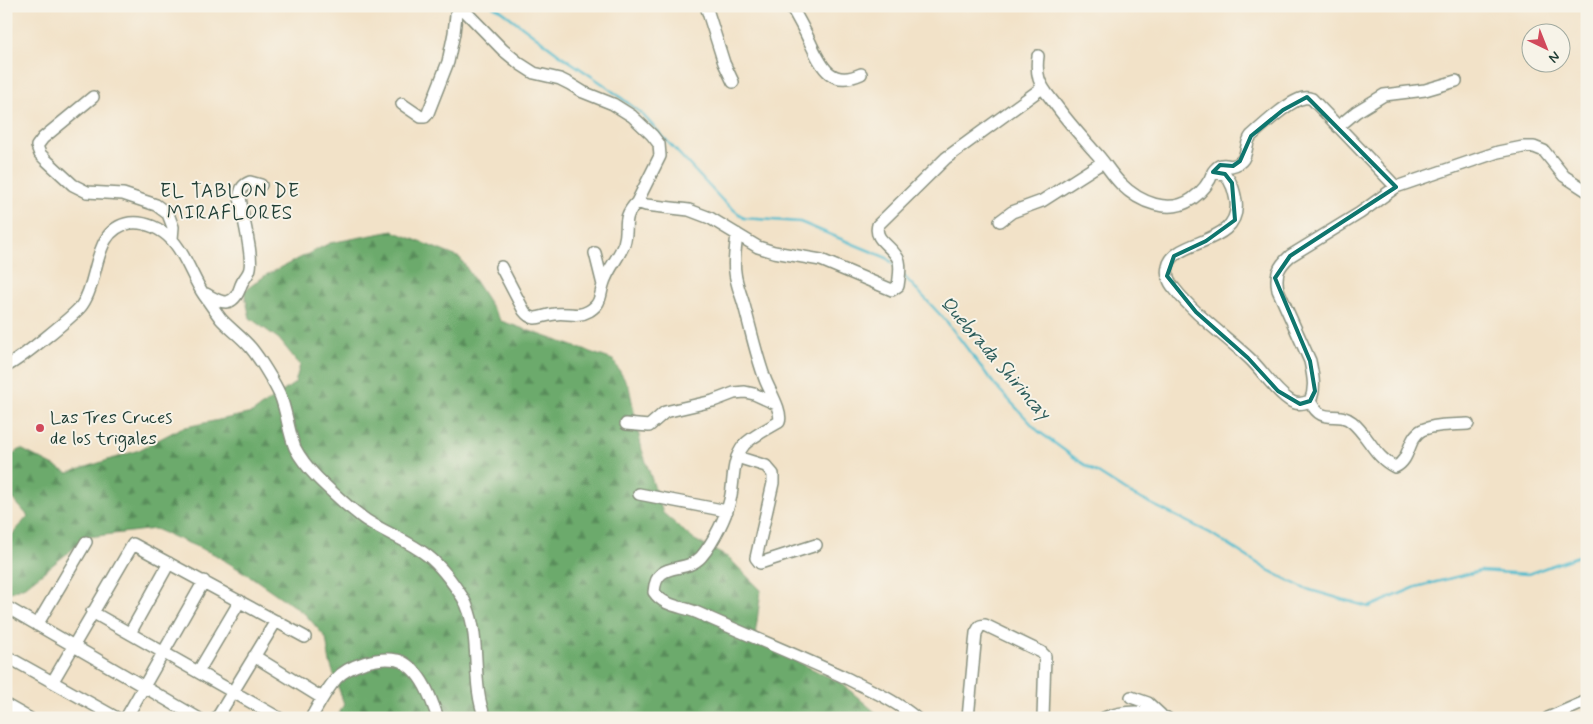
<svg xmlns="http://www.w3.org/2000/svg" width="1593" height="724" font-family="Mynerve,sans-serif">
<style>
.forest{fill:url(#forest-firs);stroke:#467450}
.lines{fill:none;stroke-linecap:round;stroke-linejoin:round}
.stream{stroke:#51bbcd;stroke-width:2.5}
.minor-casing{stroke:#88907e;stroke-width:14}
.minor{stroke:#fff;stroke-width:11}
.marked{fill:none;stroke:#0f766e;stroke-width:4;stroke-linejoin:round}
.poi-dot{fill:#d1495b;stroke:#f7f3e8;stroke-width:2}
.labels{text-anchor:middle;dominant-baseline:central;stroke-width:4;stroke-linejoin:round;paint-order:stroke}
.poi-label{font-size:18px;fill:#1f3d34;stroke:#f7f3e8;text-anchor:start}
.neighbourhood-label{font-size:19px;letter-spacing:1px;fill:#1f3d34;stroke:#f7f3e8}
.water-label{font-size:19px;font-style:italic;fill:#2c5c5a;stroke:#f7f3e8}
</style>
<defs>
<pattern id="forest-firs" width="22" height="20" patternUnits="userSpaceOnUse" patternTransform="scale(1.25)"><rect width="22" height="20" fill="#6caa6c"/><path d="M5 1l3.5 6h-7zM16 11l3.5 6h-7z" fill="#588c5a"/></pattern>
</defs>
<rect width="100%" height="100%" fill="#f7f3e8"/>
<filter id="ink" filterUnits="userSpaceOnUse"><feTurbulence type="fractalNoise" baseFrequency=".02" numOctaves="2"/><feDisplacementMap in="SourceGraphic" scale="10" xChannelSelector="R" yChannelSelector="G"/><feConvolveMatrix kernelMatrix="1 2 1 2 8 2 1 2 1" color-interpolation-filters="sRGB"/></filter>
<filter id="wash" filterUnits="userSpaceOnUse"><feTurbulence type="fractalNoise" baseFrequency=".0096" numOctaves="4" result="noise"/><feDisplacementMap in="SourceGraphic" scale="20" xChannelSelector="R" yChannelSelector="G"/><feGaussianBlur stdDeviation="1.12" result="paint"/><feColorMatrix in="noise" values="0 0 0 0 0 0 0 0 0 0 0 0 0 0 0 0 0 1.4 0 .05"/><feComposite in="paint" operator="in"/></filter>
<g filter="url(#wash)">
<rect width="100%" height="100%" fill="#f2e2c8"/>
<path class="forest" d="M393,231L460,258L501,321L613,360L629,387L642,450L663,513L693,539L729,558L761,590L755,637L798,662L841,683L882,718H337L344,704L330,663L326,638L305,614L253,578L214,554L155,529L88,537L27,585L6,594V542L28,516L6,491V459L21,449L68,473L139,450L181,428L252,413L295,383L300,365L279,339L250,318L244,291L266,275L330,243Z"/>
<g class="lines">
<path class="stream" d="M492,6L499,9L563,57L603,84L641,113L723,201L744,218L800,222L887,258L896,267
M903,275L947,322L994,384L1038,431L1079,461L1131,494L1210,533L1268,570L1303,588L1369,607L1416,587L1480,571L1528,574L1587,553"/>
</g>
</g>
<g filter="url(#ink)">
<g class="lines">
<g class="minor-casing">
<path id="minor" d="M460,6L503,50L520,64L534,73L560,79L570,84L583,92L613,104L632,116L652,135L659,144L660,156L637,202L646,205L689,210L710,218L758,247L774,252L821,260L892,290L898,286C899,277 901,270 899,261C894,246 873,241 878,225L946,158L1042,88
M706,6L724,63L733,82
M791,6C797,17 803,27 808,38C820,62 828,89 861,74
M1038,56C1037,63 1037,72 1039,79C1042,89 1049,96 1055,104C1068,122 1080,135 1094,151C1104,161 1111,174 1121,184C1139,202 1169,215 1192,199C1202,192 1209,184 1213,172L1225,174C1232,183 1234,190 1236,201C1242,246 1173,238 1168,267C1166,274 1169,283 1174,288C1195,315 1224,335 1249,358C1263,371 1273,389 1289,400C1296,405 1302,404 1310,401C1316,388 1313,376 1310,361L1278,290C1275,274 1278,267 1290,256L1360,213L1396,187L1498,152L1523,147H1534L1544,151L1564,176L1587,191
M93,97L43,138L37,146L40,154L46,160L73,185L87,192L123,194L156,205L168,214L173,227L172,239
M402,104L421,117H425L428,113L448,62L454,33L457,6
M1338,127L1356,112L1384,95L1425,90L1456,81
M1213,172C1218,165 1222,163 1231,166C1251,162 1243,146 1251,136C1262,126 1290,100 1304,98C1308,97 1309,98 1312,99L1396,187
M1000,221L1012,212L1042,201L1103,162
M737,234C736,246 733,260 735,272C736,284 741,294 744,305C751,330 756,355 765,379C769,390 783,412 779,422C769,428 751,437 744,445C732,460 734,478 731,495C728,514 713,543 701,557C684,575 656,559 654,592C664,607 683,606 698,613C747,635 797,655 846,678C870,690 895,700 916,718
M595,253L603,285
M501,267L524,311C534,324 541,315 555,314C567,312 577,318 589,311C591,310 596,306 597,304C601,299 601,291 603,285C607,270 618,259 624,244C630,225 620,220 637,202
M206,294C222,304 234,308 241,285C243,279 249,275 250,268C253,251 241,214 240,195C241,188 243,185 250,182L261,185
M6,366C17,362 75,315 82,305C100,280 92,229 130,223C145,221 162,229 172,240C185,253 193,279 204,295C209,302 215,311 221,319C230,329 242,337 251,348C260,359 274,382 280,395C287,412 288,431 295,448C307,471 330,490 349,507C355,511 360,516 366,520C386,533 409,541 428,556C442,567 453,583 463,598C483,633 470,681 485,718
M1310,401C1323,427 1336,409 1352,422C1368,435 1375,458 1395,467C1411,460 1407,438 1422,430C1435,424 1454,425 1468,424
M626,424L649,426L665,412L713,401L734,393L745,392L754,394L776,404
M737,457L766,466L773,474V483L756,558L760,563L816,545
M639,494L727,511
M6,609H10L198,718
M92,612L279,718
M37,625L86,542
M130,633L169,563
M6,656L117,718
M254,656L322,698
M198,672L240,601
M53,681L133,544L305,637
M1131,697L1148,703L1161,715
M6,705L29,718
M126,718L204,581
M217,718L276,621
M311,718C319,704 326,690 336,679C348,665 379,656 397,660C403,661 412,668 416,673C427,686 432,702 438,718
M968,718L976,633L980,626L985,625L1041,652L1045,656L1043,718
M1104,718C1123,710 1148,710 1167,718
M1548,718L1587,701"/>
</g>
<use href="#minor" class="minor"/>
</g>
</g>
<path class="marked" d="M1307,97L1396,187L1290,256L1275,278L1310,361L1315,391L1310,401L1300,404L1278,391L1248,358L1196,312L1167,276L1174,256L1206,241L1235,220L1232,183L1225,174L1213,172L1220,165L1233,166L1240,161L1251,136L1283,110Z"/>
<circle class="poi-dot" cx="40" cy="428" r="5"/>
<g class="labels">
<g class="poi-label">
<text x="50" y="418">Las Tres Cruces<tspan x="50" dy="21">de los trigales</tspan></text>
</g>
<g class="neighbourhood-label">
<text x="230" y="191">EL TABLON DE<tspan x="230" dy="22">MIRAFLORES</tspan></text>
</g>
<g class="water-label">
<text transform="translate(995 358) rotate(49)">Quebrada Shirincay</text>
</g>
</g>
<rect width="1593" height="724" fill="none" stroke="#f7f3e8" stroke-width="25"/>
<g transform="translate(1546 48) rotate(137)"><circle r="24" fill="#f7f3e8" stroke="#a1aaa0"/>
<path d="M0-4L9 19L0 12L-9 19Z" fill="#d1495b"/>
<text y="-8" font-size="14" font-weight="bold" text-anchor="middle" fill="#1f3d34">N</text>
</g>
</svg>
